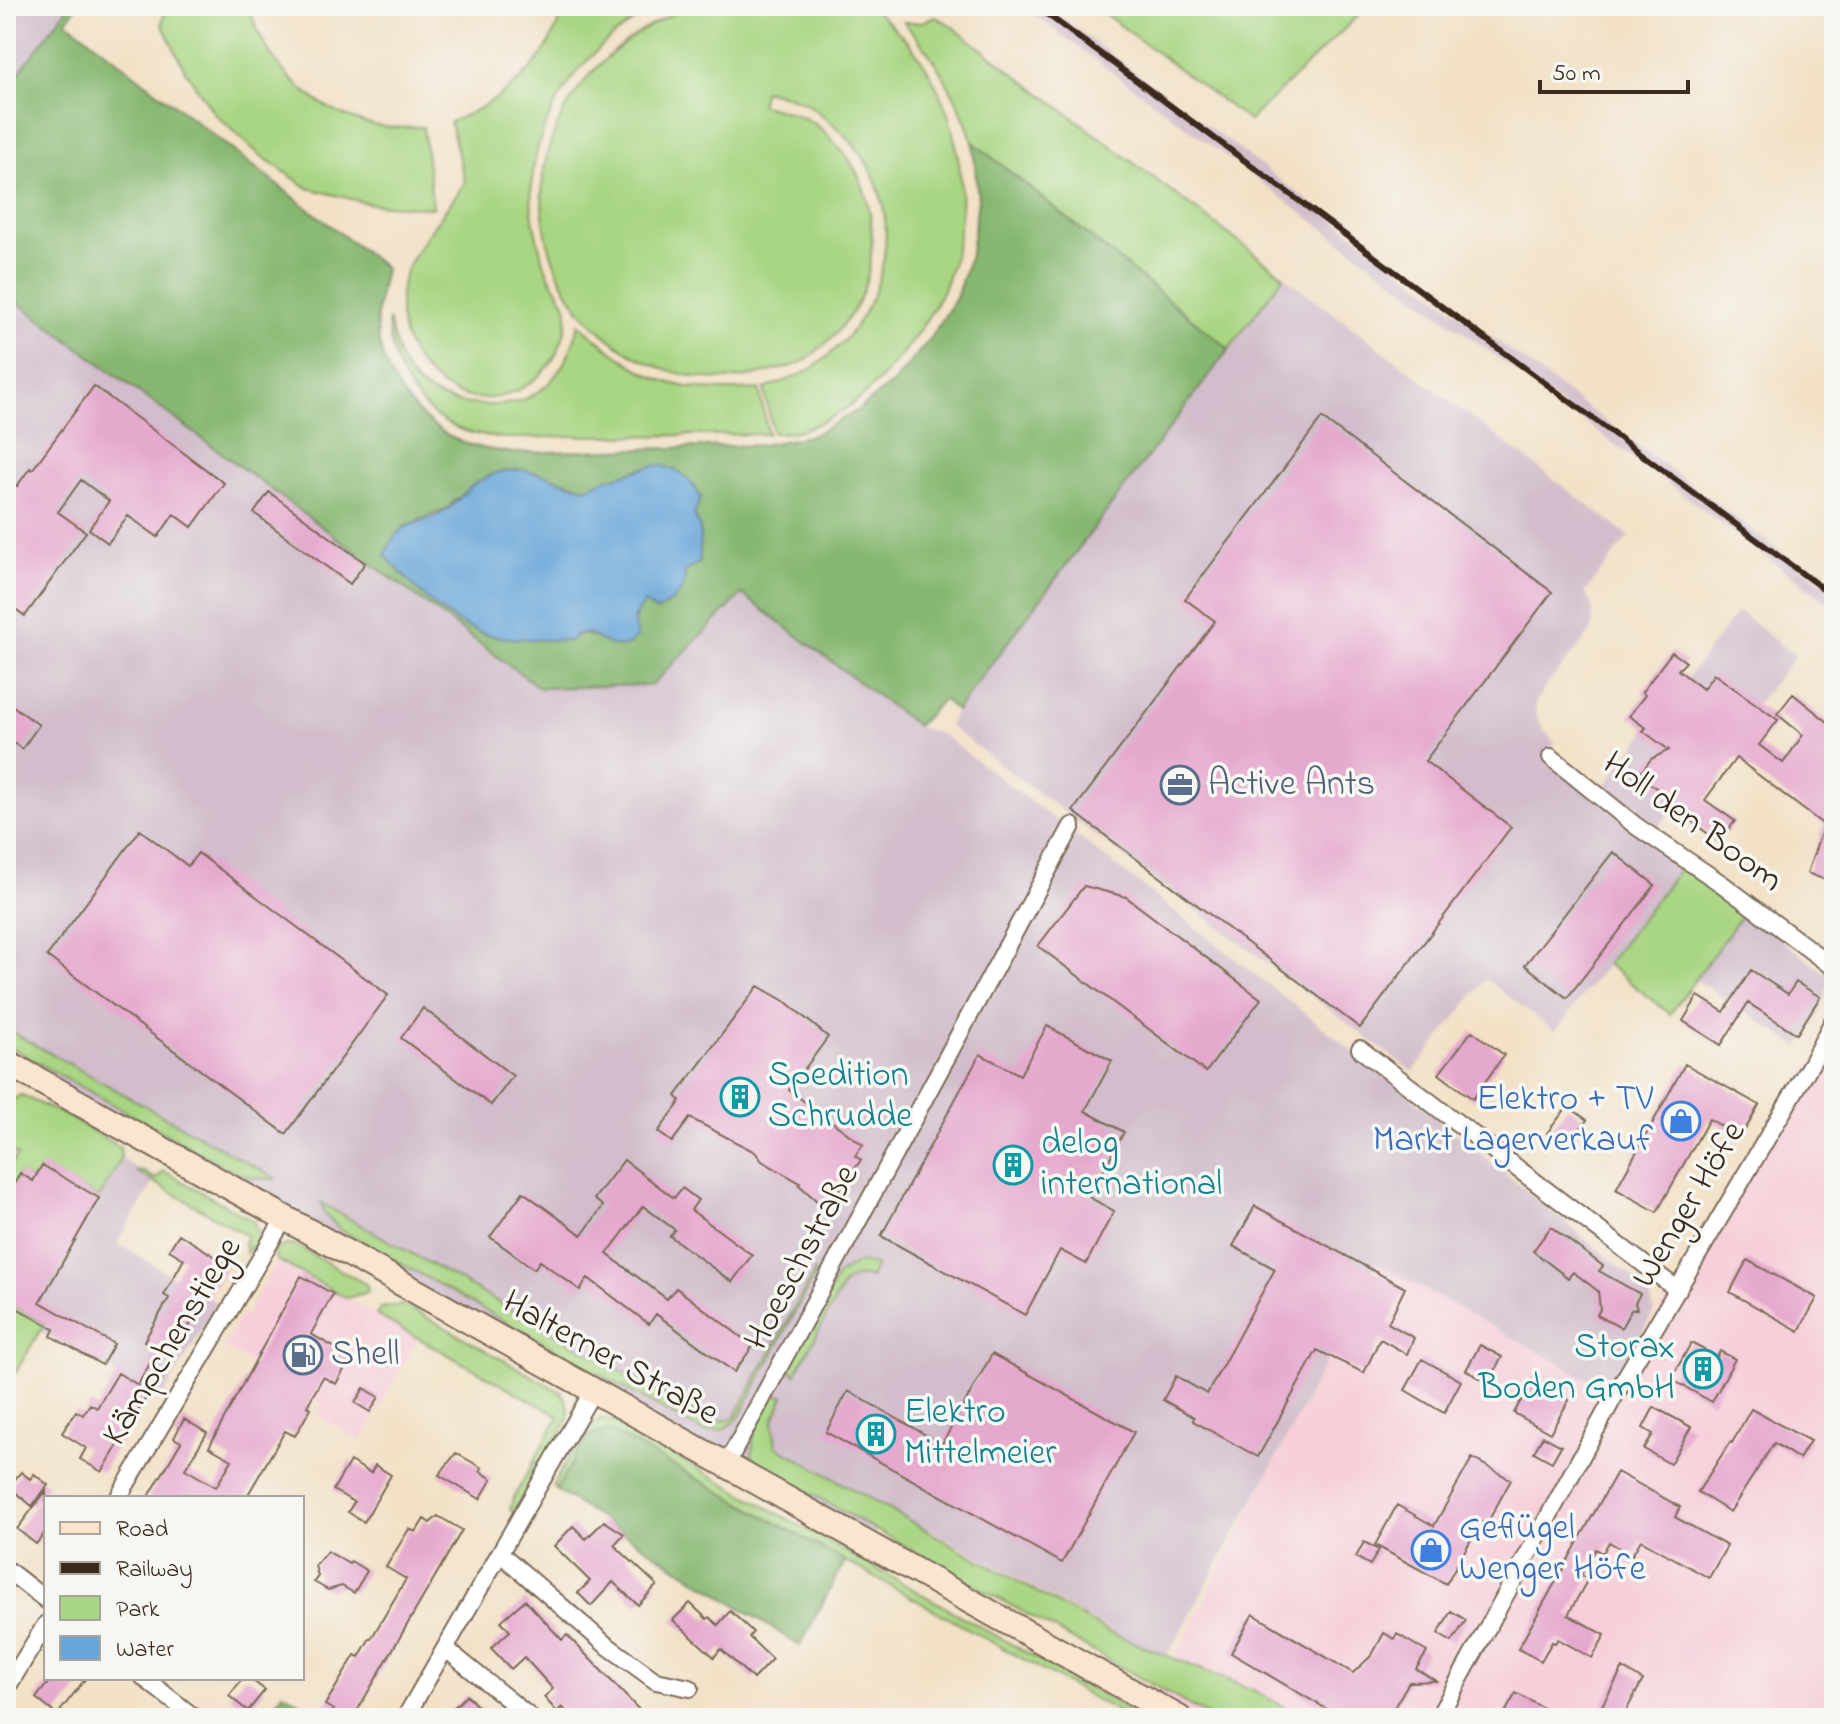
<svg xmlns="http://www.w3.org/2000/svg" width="1840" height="1724" font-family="'Indie Flower',sans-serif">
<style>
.built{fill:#f6cfd9}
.industrial{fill:#d1bdcb}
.green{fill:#a9d682;stroke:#728050;stroke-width:2}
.forest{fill:#86b770;stroke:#607047;stroke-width:2;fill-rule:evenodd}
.water{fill:#67a6d9;stroke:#51687c;stroke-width:2}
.building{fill:#e6a9ce}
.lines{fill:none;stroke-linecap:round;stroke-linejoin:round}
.street-casing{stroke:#7b6a59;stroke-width:20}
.secondary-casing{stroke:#7b6a59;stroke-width:28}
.street{stroke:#fff;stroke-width:16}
.secondary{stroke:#fbe5cf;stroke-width:24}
.rail{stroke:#3b2a1e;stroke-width:6}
.labels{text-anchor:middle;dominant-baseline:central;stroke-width:7;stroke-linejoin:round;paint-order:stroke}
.service-label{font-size:36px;fill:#4e5e75;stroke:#f6f6f2;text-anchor:start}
.street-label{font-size:36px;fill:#3b2a1e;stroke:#f6f6f2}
.culture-label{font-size:36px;fill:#0d838f;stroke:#f6f6f2;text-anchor:start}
.shop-label{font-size:36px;fill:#366cbe;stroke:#f6f6f2;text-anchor:end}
</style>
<rect width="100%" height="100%" fill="#f6f6f2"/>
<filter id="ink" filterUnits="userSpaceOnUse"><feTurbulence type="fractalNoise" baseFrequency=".0125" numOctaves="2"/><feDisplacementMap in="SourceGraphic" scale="16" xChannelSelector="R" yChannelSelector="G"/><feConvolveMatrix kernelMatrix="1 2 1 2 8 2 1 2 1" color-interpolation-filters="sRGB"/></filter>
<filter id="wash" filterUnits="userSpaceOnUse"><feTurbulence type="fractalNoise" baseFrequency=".006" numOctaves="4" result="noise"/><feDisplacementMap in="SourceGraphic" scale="32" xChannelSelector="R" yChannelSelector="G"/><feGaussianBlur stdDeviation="1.8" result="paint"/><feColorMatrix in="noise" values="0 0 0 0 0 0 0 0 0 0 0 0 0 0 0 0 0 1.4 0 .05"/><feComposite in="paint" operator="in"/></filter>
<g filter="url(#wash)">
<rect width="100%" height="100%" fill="#f2e1c6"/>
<path class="built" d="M1812,1062L1834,1065V1718H1179L1152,1703L1376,1263L1610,1391Z
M277,1260L418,1339L361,1441L316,1415L322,1405L223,1347L242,1314L246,1316Z"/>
<path class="industrial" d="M6,6H69L6,90Z
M1023,6H1046L1834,591V607Z
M1284,276L1629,536L1585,592L1593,609L1592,631L1545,687L1535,703L1536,714L1542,728L1555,743L1546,756L1681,867L1555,1032L1486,979L1413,1072L949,726L956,711Z
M6,294L540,688L652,686L742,595L917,726L941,734L1132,878L1405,1092L1649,1291L1654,1311L1610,1391L1376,1263L1267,1476L1164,1661L929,1529L878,1527L871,1546L6,1061Z
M1738,611L1795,656L1659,826L1605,786Z
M1744,912L1831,977L1817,1018L1799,1047L1695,979Z
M121,1159L142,1171L138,1172L154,1182L117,1243L217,1303L162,1398L40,1331L44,1324L31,1316Z"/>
<path class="green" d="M198,6H249C266,69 320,118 386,127C398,128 411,127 423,127L433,208L371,204L308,188L260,155L214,113L185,70L162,24L164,13Z
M563,6H662C578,44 513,139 536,233C539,246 542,261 548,273C553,285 566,299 567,311C568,331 557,359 543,372C473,441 377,363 405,274C413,249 449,208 465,182L450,122C503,101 550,65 563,6Z
M691,6H871C884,19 898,31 910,44C963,111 977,213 942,292C927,323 906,350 883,376C857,405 813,435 773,433L764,389C780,382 800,377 814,367C898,308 915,187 829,121C822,116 814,107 805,103C793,97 777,94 764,90L760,104C775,109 792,112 806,119C822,126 835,143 846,156C880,198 881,278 846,321C836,334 821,349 807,359C799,366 784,368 773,371C706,392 633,369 586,317C551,277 535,215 545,164C561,87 621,34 691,6Z
M1094,6H1368L1249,121Z
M935,17L946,22L1284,276L1229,349L973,142C958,97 936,58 904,22H921Z
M388,319C395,339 396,359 410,376C423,392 443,400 463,403C529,414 563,386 579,324C646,381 670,394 759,389L768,434C703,435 637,436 572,436C538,437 500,442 468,432C418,417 390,369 388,319Z
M1681,867L1744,912L1670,1014L1607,964Z
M6,1029L277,1179L255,1178L236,1173L6,1045Z
M21,1095L70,1118L120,1147L121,1159L99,1198L42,1166L33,1181L20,1174L6,1198V1173L17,1155L6,1148C6,1129 0,1103 21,1095Z
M142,1171L156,1179L164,1171L253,1221L258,1232L255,1251L250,1247L246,1253L244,1242L247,1236L137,1172Z
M321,1203L715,1423L735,1417L814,1272L815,1275L738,1419L722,1430L703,1432L341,1230L325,1215Z
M286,1245L297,1246L367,1285L368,1292L347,1298L277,1260L273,1252Z
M863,1263L876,1265L870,1278C859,1275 853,1276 844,1284L795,1375L789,1367L838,1275L854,1264Z
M6,1302L44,1324L6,1389Z
M401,1305L408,1307L561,1392C568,1402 570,1409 568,1420L514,1512L510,1510L513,1499L559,1416L376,1315L381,1308Z
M774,1395L784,1396L773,1422L776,1446L1110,1633L1255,1691L1303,1718H1212L760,1465L752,1455L754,1433Z
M599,1418L613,1421L1143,1718H1129L609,1430L588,1435L556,1490L553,1485L585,1429L600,1420Z"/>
<path class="forest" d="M69,6H77L66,21L385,268C382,287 375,309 377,329C381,375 414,418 455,439C474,448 495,451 515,453L762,445L813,435L858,410L894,382L930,339L956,298L971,252L978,199L973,142L1229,349L956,711L943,699L917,726L742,594L652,685L540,688L6,294V90ZM642,468L694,515L700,528C696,541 693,560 685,571C670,594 632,592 634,631C623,633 611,637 601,637C587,638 583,628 570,641L485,634L405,526L447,509L456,499L548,476L586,488Z
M609,1430L845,1561L800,1646L556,1490L588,1435Z
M283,1693L328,1718H265Z"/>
<path class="water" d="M656,465C677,467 692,479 701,498L694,515L700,528V562L685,572C686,592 674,601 657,611L644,603L633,618L637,637C622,657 604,641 587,633L576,635L570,641C544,639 507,641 482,633C442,620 412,585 385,555C402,513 417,530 447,510C458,502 466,488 479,481C519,457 546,478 586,488L604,480Z"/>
<g id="blocks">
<path class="building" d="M94,386L224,483L192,527L174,514L158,537L128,516L108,543L89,529L109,501L81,480L58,512L86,532L25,616L6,602V478L17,486L30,468L32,470Z
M1322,418L1552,592L1425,761L1511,827L1360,1028L1073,811L1215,621L1185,599Z
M269,492L365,563L350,584L254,513Z
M1672,652L1686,662L1678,670L1703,689L1714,674L1778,720L1759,745L1783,763L1803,735L1777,714L1793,694L1834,727V863L1828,881L1807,873L1824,825L1736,758L1705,800L1735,821L1719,842L1682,814L1685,810L1639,775L1651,759L1669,750L1643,731L1646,728L1629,716L1645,695L1642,692Z
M6,701L39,725L22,749L6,737Z
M140,830L188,866L198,853L388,995L286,1134L47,956Z
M1613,852L1655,885L1567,998L1525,965Z
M1084,886L1126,897L1261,999L1206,1072L1038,946Z
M1751,970L1788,994L1796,982L1820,997L1797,1034L1748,1003L1721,1045L1683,1021L1698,996L1724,1012Z
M758,986L786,1002L828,1037L789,1090L863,1145L855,1156L861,1160L826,1207L817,1201L799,1185L800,1183L762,1161L755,1152L690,1118L672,1142L658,1132L678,1105L680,1100L676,1096Z
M423,1008L513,1076L491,1105L401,1038Z
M1047,1026L1112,1061L1085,1111L1124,1132L1089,1197L1114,1211L1086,1264L1060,1250L1025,1315L881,1236L980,1054L1020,1075Z
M1472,1031L1504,1055L1473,1099L1439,1074Z
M1685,1064L1759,1105L1741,1137L1709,1119L1657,1212L1616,1189Z
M1568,1106L1587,1120L1566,1147L1547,1133Z
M624,1160L674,1198L682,1188L698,1200L691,1210L752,1255L732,1282L670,1236L675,1230L643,1206L607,1254L667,1299L676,1288L753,1346L734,1372L656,1314L649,1324L588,1278L580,1290L540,1261L534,1269L490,1237L523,1192L582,1235L603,1206L594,1199Z
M42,1165L99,1198L40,1302L114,1344L102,1365L51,1336L54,1329L6,1302V1198L20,1173L33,1181Z
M1255,1206L1405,1288L1388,1323L1414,1338L1407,1354L1380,1339L1364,1373L1317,1350L1258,1457L1193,1421L1194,1417L1163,1400L1176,1376L1207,1394L1275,1269L1233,1246Z
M1551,1227L1603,1266L1599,1271L1640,1294L1635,1303L1637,1309L1631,1310L1621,1328L1597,1315L1600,1309L1598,1291L1573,1272L1568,1278L1533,1251Z
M179,1234L227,1264L159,1376L163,1378L155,1393L151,1391L147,1396L102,1472L80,1459L86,1448L62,1433L76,1411L83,1415L90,1404L97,1408L118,1373L138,1385L158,1349L144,1341L169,1298L164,1295L184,1259L169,1250Z
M1747,1260L1817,1298L1799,1331L1730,1292Z
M301,1276L333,1294L311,1334L351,1357L336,1384L323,1377L307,1406L311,1408L295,1436L285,1431L246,1498H148L181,1442L174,1438L184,1419L207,1433L185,1469L216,1487L232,1460L209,1447Z
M1691,1343L1717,1357L1720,1351L1735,1359L1712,1402L1671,1379Z
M1480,1345L1502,1357L1488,1383L1466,1370Z
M992,1354L1134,1432L1062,1563L826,1432L848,1391L942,1444Z
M1422,1359L1461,1381L1444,1413L1405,1390Z
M1533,1379L1569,1400L1550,1433L1514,1413Z
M364,1388L379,1397L370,1412L355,1403Z
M1654,1407L1691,1427L1670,1464L1644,1449L1653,1434L1643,1428Z
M1751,1409L1810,1441L1799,1459L1774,1443L1730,1512L1698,1492L1730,1442L1732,1443Z
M1543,1436L1561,1446L1552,1462L1534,1452Z
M456,1453L482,1468L480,1471L492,1479L480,1499L439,1475Z
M1472,1458L1511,1480L1486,1525L1481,1522L1446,1584L1375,1545L1397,1505L1434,1526Z
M350,1461L371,1473L375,1465L391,1475L364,1522L348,1512L354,1502L333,1490Z
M21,1472L30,1479L34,1474L48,1485L32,1506L9,1487Z
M1617,1472L1680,1507L1675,1517L1727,1546L1709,1578L1641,1540L1632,1555L1609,1542L1603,1553L1596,1549L1581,1575L1588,1579L1568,1615L1605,1635L1592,1658L1558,1639L1555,1643L1552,1642L1541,1661L1518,1649Z
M46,1491V1531L36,1544L17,1529Z
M438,1516L462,1530L353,1718H330L334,1710L325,1705L355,1655L359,1657L370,1638L371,1639L406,1579L386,1567L409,1529L416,1532L424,1519L430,1523Z
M604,1521L624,1534L614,1545L657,1585L638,1605L613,1582L591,1606L578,1593L590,1581L554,1546L573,1526L586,1539Z
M1364,1542L1379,1550L1370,1565L1356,1557Z
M327,1551L349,1564L351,1561L367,1571L354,1593L342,1586L328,1590L314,1582L318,1576L315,1566Z
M525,1600L562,1640L567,1635L647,1718H572L562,1707L557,1712L544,1697L553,1689L524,1657L511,1669L491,1648L510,1631L501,1621Z
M690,1603L707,1619L709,1617L718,1625L730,1611L753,1632L749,1637L772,1659L753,1679L721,1649L714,1657L673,1620Z
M1451,1611L1466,1620L1452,1642L1438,1634Z
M1253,1614L1353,1673L1372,1655L1384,1633L1394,1639L1397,1634L1427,1652L1416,1669L1436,1681L1409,1682L1388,1718H1342L1231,1653Z
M1623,1668L1643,1680L1622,1718H1595Z
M52,1678H86L57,1715L36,1698Z
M243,1678H249L265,1690L248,1711L229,1696Z
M1516,1693L1561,1718H1502Z
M467,1695L488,1718H443Z"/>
</g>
</g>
<g filter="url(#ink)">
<use href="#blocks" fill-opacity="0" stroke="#7b6a59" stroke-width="2"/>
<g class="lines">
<g class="street-casing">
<path id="street" d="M1551,757L1636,826L1722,884L1834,968
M1360,1049L1678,1290
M726,1465L1072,826
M118,1498L284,1219
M501,1554L605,1644L656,1681L690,1688
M6,1569L46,1600
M446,1649L531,1718
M144,1678L195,1718
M6,1689L46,1624
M405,1718L593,1391
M1438,1718L1615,1395L1812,1062L1834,1019"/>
</g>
<g class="secondary-casing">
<path id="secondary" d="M6,1062L1179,1718"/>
</g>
<use href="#street" class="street"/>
<use href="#secondary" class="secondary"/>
<path class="rail" d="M1036,6L1834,597"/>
</g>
</g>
<defs>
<g id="office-ring" transform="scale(2)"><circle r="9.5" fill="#f6f6f2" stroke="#5c6f8a" stroke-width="1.5"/><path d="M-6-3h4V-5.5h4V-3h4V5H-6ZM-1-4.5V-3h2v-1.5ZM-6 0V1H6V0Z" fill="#5c6f8a"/></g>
<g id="building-ring" transform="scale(2)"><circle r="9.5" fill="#f6f6f2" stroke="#0f9aa8" stroke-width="1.5"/><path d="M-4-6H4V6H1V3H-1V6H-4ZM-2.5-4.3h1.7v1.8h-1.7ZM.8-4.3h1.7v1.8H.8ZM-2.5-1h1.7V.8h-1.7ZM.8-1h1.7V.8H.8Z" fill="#0f9aa8"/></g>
<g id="shop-ring" transform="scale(2)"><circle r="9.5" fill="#f6f6f2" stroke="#3f7fe0" stroke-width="1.5"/><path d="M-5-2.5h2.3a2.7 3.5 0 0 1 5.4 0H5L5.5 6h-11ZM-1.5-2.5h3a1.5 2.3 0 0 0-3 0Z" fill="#3f7fe0"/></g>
<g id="fuel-ring" transform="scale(2)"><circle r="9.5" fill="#f6f6f2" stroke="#5c6f8a" stroke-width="1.5"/><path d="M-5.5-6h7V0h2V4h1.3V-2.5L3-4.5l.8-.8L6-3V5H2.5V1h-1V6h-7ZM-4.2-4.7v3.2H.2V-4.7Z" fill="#5c6f8a"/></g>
</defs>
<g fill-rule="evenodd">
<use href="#office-ring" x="1180" y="785"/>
<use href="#building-ring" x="740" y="1097"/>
<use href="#shop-ring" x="1681" y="1121"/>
<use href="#building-ring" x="1013" y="1165"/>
<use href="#fuel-ring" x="303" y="1355"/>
<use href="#building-ring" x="1703" y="1369"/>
<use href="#building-ring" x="876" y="1434"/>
<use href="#shop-ring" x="1431" y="1550"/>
</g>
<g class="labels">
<g class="service-label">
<text x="1208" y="785">Active Ants</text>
<text x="331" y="1355">Shell</text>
</g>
<g class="street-label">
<text transform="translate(1692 823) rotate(36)">Holl den Boom</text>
<text transform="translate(1690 1205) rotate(-59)">Wenger Höfe</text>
<text transform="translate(803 1258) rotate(-62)">Hoeschstraße</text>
<text transform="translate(173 1342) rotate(-59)">Kämpchenstiege</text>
<text transform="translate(610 1359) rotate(29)">Halterner Straße</text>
</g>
<g class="culture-label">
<text x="768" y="1076">Spedition<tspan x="768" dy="41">Schrudde</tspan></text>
<text x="1041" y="1144">delog<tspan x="1041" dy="41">international</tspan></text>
<text x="1675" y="1348" text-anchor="end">Storax<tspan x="1675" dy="41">Boden GmbH</tspan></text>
<text x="904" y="1413">Elektro<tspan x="904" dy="41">Mittelmeier</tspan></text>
</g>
<g class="shop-label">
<text x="1653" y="1100">Elektro + TV<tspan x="1653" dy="41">Markt Lagerverkauf</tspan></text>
<text x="1459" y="1529" text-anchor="start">Geflügel<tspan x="1459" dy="41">Wenger Höfe</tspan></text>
</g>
</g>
<rect width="1840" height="1724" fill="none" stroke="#f6f6f2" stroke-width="32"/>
<rect x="44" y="1496" width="260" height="184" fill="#f6f6f2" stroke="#aba49d" stroke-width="2"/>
<rect x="60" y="1522" width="40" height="12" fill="#fbe5cf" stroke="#aba49d" stroke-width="2"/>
<text x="116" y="1536" font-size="24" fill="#3b2a1e">Road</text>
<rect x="60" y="1562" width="40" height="12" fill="#3b2a1e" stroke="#aba49d" stroke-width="2"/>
<text x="116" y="1576" font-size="24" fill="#3b2a1e">Railway</text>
<rect x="60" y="1596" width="40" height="24" fill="#a9d682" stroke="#aba49d" stroke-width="2"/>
<text x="116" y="1616" font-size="24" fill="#3b2a1e">Park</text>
<rect x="60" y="1636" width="40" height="24" fill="#67a6d9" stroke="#aba49d" stroke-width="2"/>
<text x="116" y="1656" font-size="24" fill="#3b2a1e">Water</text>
<path d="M1540 80v12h148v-12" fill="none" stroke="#3b2a1e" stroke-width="4"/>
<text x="1552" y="80" font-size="24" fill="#3b2a1e" stroke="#f6f6f2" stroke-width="6" paint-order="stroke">50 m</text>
</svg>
